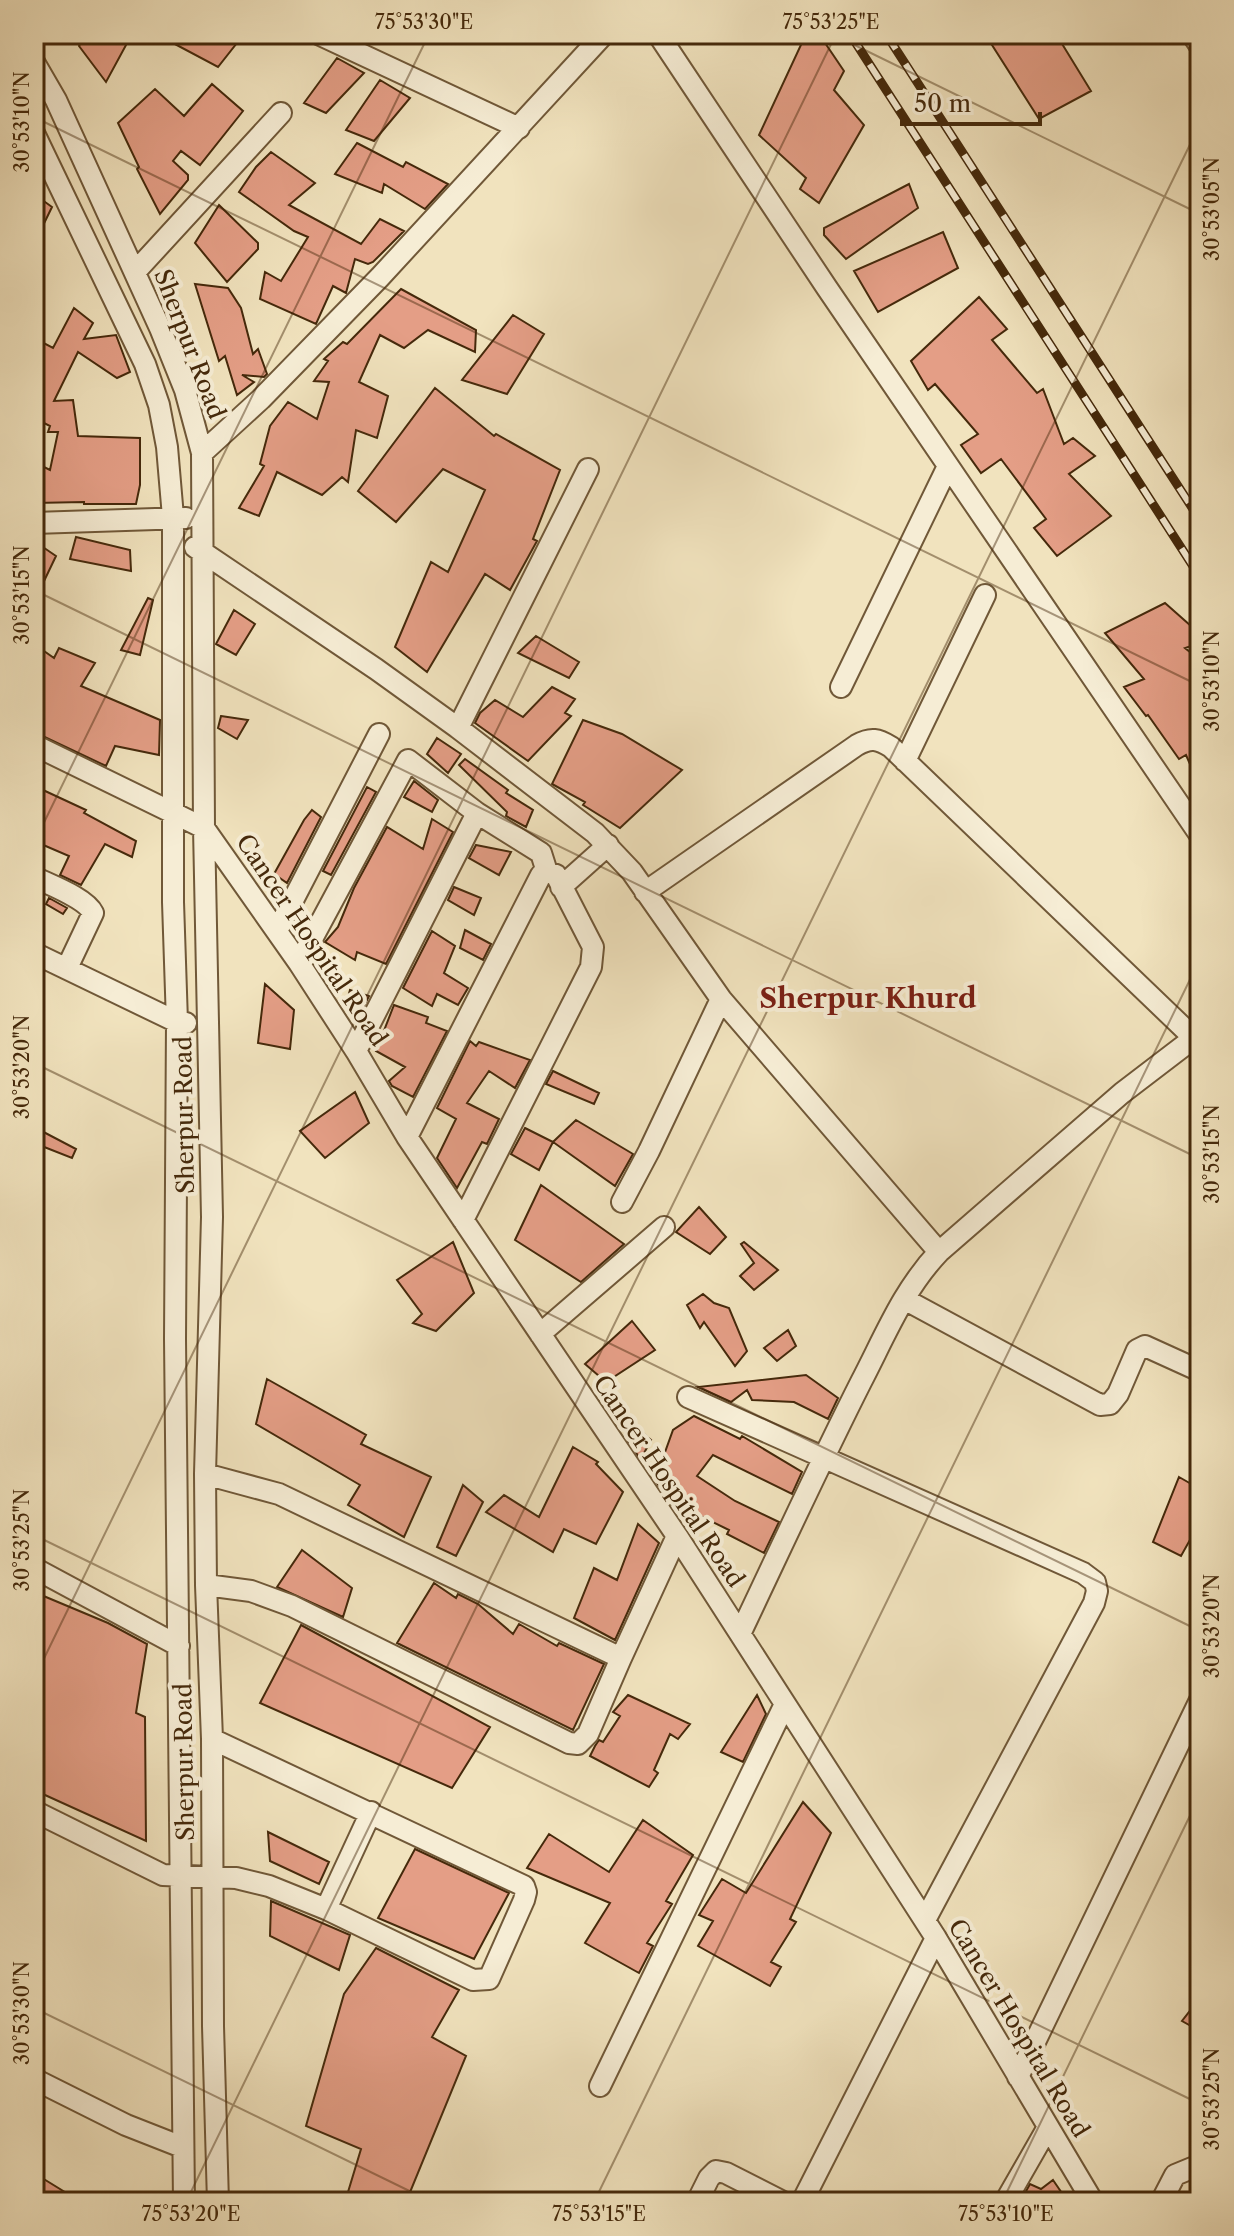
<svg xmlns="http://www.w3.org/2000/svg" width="1234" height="2236" font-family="'Libre Caslon Text',serif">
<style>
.building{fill:#e49e86;stroke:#45290b;stroke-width:2}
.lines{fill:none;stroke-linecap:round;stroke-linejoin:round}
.minor-casing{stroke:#705838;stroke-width:24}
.minor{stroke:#f6edd5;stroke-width:20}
.rail-casing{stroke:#45290b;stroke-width:9}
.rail{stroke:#f6edd5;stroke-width:6;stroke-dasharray:18;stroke-linecap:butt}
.ticks{fill:none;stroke:#45290b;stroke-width:2;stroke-opacity:0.45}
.labels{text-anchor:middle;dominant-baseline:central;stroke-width:8;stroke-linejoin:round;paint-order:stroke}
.street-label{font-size:24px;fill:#45290b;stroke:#f6edd5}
.quarter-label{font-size:28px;font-weight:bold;fill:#7a1f14;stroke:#f6edd5}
.neatline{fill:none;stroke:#45290b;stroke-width:3}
.ticks-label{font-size:20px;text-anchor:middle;fill:#45290b}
</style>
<rect width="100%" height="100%" fill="#f1e3be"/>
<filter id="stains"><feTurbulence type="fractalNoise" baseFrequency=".0025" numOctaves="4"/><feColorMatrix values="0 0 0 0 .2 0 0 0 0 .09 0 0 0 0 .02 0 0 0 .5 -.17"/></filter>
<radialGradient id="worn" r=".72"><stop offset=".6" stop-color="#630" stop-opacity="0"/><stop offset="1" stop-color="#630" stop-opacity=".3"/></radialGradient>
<path class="building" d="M86,34H132L106,82L79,46Z
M156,34H244L218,67Z
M806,34H819L844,71L834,90L864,125L819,203L800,189L806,178L759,135Z
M985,34H1056L1091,91L1039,119Z
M337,58L364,73L326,113L304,103Z
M380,80L410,98L374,141L346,130Z
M212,84L243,111L200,165L181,151L173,161L188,175V180L160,214L137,169L139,167L118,123L155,89L184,116Z
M357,143L403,167L406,162L448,184L425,209L384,184L382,193L335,174Z
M271,152L315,183L289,205L361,244L380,219L404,231L373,262L368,264L355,259L346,293L333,286L316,324L260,299L265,272L281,281L308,237L294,231L239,192L256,167Z
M909,184L918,208L846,259L824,235V228Z
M34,194L52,207L34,244Z
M219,205L258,243V249L227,282L195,243Z
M943,232L958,268L878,312L854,271Z
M195,284L228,288L241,308L253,354L258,349L267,374L264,377L242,375L254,382L237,395L225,356L219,361Z
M401,289L476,330L475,352L428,330L404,348L380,335L359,382L388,396L377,438L356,430L348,482L342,477L322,495L277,472L259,516L239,508L264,466L260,464L270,426L288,402L317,419L329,382L314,381L328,361L324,359L343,342L347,344Z
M979,297L1007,329L992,340L1037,393L1043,389L1064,444L1073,438L1095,456L1069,474L1111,516L1057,556L1034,528L1046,519L1001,459L981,473L961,445L978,434L935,384L928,390L911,361Z
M74,308L93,323L84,339L116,335L130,372L117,378L78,352L54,401L73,400L78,436L140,438V485L136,504H84V502L34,503V462L50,470L58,432H48L50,426L34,418V386L42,370L34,366V338L53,348Z
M513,315L544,334L507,394L462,380Z
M435,388L494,436L496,434L560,470L533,539L537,541L510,590L485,574L427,672L395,647L431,562L448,572L485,490L443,469L396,522L358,491Z
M76,537L130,550L131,571L70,559Z
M34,541L56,556L34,602Z
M148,598L153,600L140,655L121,650Z
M1165,603L1200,634V643L1185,648L1200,660V787L1186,755L1179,759L1148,715L1146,716L1124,687L1144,679L1105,633Z
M234,610L255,624L236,655L216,644Z
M536,636L579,662L569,678L518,653Z
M34,644L54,658L59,648L95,663L81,686L160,720L159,755L115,746L106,766L34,732Z
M552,687L575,699L565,713L571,716L528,761L475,723L480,713L495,700L523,717Z
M221,716L248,720L237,739L218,728Z
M583,720L622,734L682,770L620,828L583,805L585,802L552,784Z
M437,738L461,754L448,773L427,754Z
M465,759L508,790L506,793L533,810L526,827L506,816L507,812L459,765Z
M414,781L438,800L432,812L404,797Z
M367,787L376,792L331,875L323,871Z
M43,790L86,810L84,813L136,841L132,857L105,844L81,885L60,875L69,856L34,841V813Z
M312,810L321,817L287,883L274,874L304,820Z
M432,819L453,832L386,964L357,952L355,960L325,942L338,927L354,888L387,827L423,849Z
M476,845L511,852L499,875L469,858Z
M454,887L481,898L474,915L448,900Z
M49,898L67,908L63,914L46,904Z
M465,930L491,944L483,960L460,948Z
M432,931L455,946L444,973L468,988L458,1005L437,994L432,1006L403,988Z
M265,984L294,1010L290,1049L258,1043Z
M350,990L369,996L361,1012L346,1004Z
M394,1005L428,1017L426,1023L447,1031L413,1097L392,1086L389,1081L405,1067L376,1051Z
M470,1041L476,1046L479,1042L530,1060L515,1088L489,1071L467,1103L499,1119L487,1144L482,1142L457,1188L437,1158L456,1119L437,1108Z
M553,1071L599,1093L594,1104L546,1084Z
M355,1092L369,1123L325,1158L300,1131Z
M576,1120L633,1154L615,1186L553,1142Z
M34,1127L76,1149L72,1158L34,1143Z
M525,1128L553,1142L539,1170L511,1154Z
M541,1185L624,1244L581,1282L515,1240Z
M699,1207L726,1237L710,1254L676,1232Z
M453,1242L474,1293L436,1331L413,1323L422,1314L397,1280Z
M744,1242L778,1270L754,1290L740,1276L754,1263L741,1244Z
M703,1294L714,1303L729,1308L747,1351L735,1366L704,1322L700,1328L687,1305Z
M632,1321L655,1350L606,1382L585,1364Z
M788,1330L796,1346L777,1361L764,1348Z
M806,1375L838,1398L828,1419L794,1402L752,1400L747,1390L731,1402L698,1387Z
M267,1379L366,1435L361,1444L431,1477L404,1537L348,1505L360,1485L256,1424Z
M694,1416L740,1439L742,1436L802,1472L792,1494L713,1455L697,1476L735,1501L779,1522L764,1553L727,1534L729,1530L676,1504L674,1508L655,1480L673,1430Z
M643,1433L651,1440L642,1457H639L628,1441Z
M573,1447L598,1462L596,1464L623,1492L596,1544L564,1529L553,1552L486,1512L504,1495L539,1517Z
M1179,1477L1200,1489V1522L1181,1556L1153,1542Z
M463,1485L483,1502L456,1556L437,1547Z
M638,1524L659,1543L615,1640L574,1618L594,1568L617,1580Z
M302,1550L352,1588L343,1617L277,1587Z
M434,1583L456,1598L458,1594L478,1604L513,1634L519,1624L557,1646L559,1643L604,1664L573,1730L397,1643Z
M34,1592L108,1623L147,1644L136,1713L145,1717L146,1841L34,1790Z
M301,1625L490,1727L452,1788L260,1703Z
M628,1695L690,1724L678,1739L670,1734L654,1770L658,1773L649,1787L590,1756L595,1746L599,1740L603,1742L620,1716L613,1712Z
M757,1695L766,1714L743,1762L721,1752Z
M803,1802L831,1833L790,1919L796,1922L771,1962L781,1967L770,1986L698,1946L713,1921L699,1915L722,1879L746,1893Z
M643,1820L693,1855L666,1901L672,1904L647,1943L653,1946L639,1973L585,1943L610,1903L527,1868L549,1834L609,1872Z
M268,1832L329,1862L319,1884L270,1861Z
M415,1849L509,1893L474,1959L378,1918Z
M271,1901L350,1935L339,1970L270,1936Z
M376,1948L459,1990L432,2037L466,2056L406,2202H345L361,2149L306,2126L344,1994Z
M1200,1998V2031L1182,2021Z
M34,2173L81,2202H34Z
M1053,2180L1068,2202H1020L1030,2184L1041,2189Z"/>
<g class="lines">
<g class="minor-casing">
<path id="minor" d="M318,34L519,128
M658,34L827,288L1200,835
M1192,34L1200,46
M34,62L56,100L160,328L185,390L202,453L204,828L212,1217L205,1474L206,1585L212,1739L213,2026L218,2202
M34,133L145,364L159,405L167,447L173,517V902L177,1022L175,1339L184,2202
M135,272L281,113
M202,453L261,399L380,277L604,34
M34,523L186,518
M195,547L376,669L458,728L595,833L632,872L721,999L939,1252C903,1290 885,1336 861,1382C819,1465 780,1550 740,1634
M841,687L948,466
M458,728L588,469
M34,745L204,828L299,963L356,1051L407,1137L677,1536L936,1938L1093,2202
M905,761L985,595
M34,877C50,885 86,898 93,913L67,968
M561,887L608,845
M645,892L857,745C871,737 878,739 891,747L1194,1038L1122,1093L939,1252
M277,931L379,734
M34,953L177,1022L186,1023
M299,963L408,760L477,813L541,853L547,872
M356,1051L477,813
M407,1137L541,875L547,872L556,875L593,947L591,967L463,1220
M622,1202L649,1151L721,999
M904,1299L1100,1405L1110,1404L1118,1394L1137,1350L1145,1346L1200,1371
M540,1334L664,1227
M688,1397L1083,1573L1095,1582L1097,1591L1094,1603L925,1920
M205,1474L279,1494L621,1658L588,1734L578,1744L569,1743L292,1606L251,1591L206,1585
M34,1568L179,1646
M621,1658L677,1536
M34,1811L163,1875L236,1878L269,1886L326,1909L473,1980L489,1979L524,1900L526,1892L524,1886L212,1739
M326,1909L371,1812
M1018,2077L1200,1700
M34,2079L126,2125L182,2147
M600,2086L785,1704
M697,2202L709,2178L716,2171L726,2173L783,2202
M802,2202L936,1938
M1005,2202L1048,2127
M1161,2202L1175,2175L1192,2168H1200"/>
</g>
<use href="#minor" class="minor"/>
<g class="rail-casing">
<path id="rail" d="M850,34L1200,577
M886,34L1200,520"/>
</g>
<use href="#rail" class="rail"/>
</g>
<path class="ticks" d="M832,34L1200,214M34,117L1200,686M34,590L1200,1159M34,843L429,34M34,1063L1200,1631M34,1535L1200,2104M34,1679L836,34M34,2008L432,2202M186,2202L1200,124M594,2202L1200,959M1002,2202L1200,1795"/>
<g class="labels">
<g class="street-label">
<text transform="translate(190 344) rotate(69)">Sherpur Road</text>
<text transform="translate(312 940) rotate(56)">Cancer Hospital Road</text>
<text transform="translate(184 1115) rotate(-91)">Sherpur Road</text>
<text transform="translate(669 1481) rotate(56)">Cancer Hospital Road</text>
<text transform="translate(184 1762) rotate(-91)">Sherpur Road</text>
<text transform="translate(1019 2028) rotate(59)">Cancer Hospital Road</text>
</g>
<g class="quarter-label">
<text x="868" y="998">Sherpur Khurd</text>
</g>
</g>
<rect width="1234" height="2236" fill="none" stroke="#f1e3be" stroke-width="88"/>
<path d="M902 112v12h138v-12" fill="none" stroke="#45290b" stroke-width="4"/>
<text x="914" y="112" font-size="24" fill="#45290b" stroke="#f6edd5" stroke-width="6" paint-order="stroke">50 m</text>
<rect x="44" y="44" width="1146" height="2148" class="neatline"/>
<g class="ticks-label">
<text x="424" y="29">75°53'30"E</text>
<text x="831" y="29">75°53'25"E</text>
<text transform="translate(22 122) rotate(-90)" y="7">30°53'10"N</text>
<text transform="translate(1212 209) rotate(-90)" y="7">30°53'05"N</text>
<text transform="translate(22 595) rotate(-90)" y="7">30°53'15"N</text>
<text transform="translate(1212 681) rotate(-90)" y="7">30°53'10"N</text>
<text transform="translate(22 1067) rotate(-90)" y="7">30°53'20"N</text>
<text transform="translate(1212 1154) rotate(-90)" y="7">30°53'15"N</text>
<text transform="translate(22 1540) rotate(-90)" y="7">30°53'25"N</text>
<text transform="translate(1212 1626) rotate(-90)" y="7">30°53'20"N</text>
<text transform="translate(22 2013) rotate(-90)" y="7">30°53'30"N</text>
<text transform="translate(1212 2099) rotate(-90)" y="7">30°53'25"N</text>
<text x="191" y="2221">75°53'20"E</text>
<text x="599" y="2221">75°53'15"E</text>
<text x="1006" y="2221">75°53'10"E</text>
</g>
<rect width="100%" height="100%" filter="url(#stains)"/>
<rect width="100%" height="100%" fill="url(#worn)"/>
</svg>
